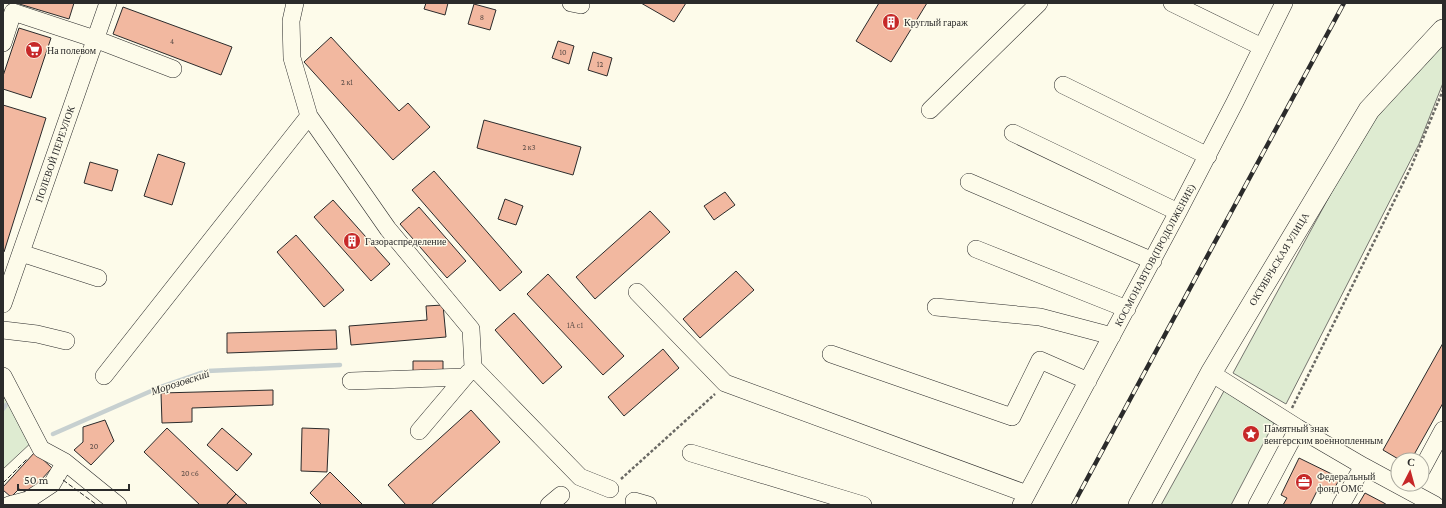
<svg xmlns="http://www.w3.org/2000/svg" width="1446" height="508" font-family="'Crimson Pro',serif">
<style>
.green{fill:#deebd1;stroke:#74746e}
.lines{fill:none;stroke-linecap:round;stroke-linejoin:round}
.stream{stroke:#c7d0d0;stroke-width:4.5}
.building{fill:#f2b8a0;stroke:#2b2b2b}
.minor-casing{stroke:#2b2b2b;stroke-width:18}
.major-casing{stroke:#2b2b2b;stroke-width:22}
.path{stroke:#6a6964;stroke-width:2.5;stroke-dasharray:3 2;stroke-linecap:butt}
.minor{stroke:#fdfbea;stroke-width:17}
.major{stroke:#fdfbea;stroke-width:21}
.rail-casing{stroke:#2b2b2b;stroke-width:4.5}
.rail{stroke:#fdfbea;stroke-width:3;stroke-dasharray:9;stroke-linecap:butt}
.fence{stroke:#2b2b2b;stroke-width:1;stroke-dasharray:5 2;stroke-linecap:butt}
.labels{text-anchor:middle;dominant-baseline:central;stroke-width:3;stroke-linejoin:round;paint-order:stroke}
.number-label{font-size:8px;fill:#5d4e48}
.poi-label{font-size:10px;fill:#2b2b2b;stroke:#fdfbea;text-anchor:start}
.street-label{font-size:10px;fill:#2b2b2b;stroke:#fdfbea}
.water-label{font-size:11px;font-style:italic;fill:#2b2b2b;stroke:#fdfbea}
</style>
<rect width="100%" height="100%" fill="#fdfbea"/>
<path class="green" d="M1443,40V83L1419,144L1286,404L1233,373L1365,131Z
M1224,391L1275,421L1231,505H1161Z
M3,396L34,440L3,469Z"/>
<g class="lines">
<path class="stream" d="M3,409L6,405
M53,434L158,388L207,371L340,365"/>
</g>
<path class="building" d="M16,3H74L69,19Z
M426,3H448L445,15L424,9Z
M641,3H686L674,22Z
M879,3H927L891,62L856,41Z
M474,4L496,10L490,30L468,24Z
M123,7L232,47L221,75L113,34Z
M19,28L51,38L31,98L3,89V76Z
M331,37L399,111L408,103L430,127L393,160L304,62Z
M558,41L574,46L569,64L552,58Z
M593,52L612,58L607,76L588,70Z
M3,105L46,118L4,252H3Z
M484,120L581,147L573,175L477,148Z
M158,154L185,163L172,205L144,196Z
M90,162L118,170L112,191L84,183Z
M434,171L522,272L500,291L412,190Z
M725,192L735,205L714,220L704,206Z
M505,199L523,206L516,225L498,219Z
M333,200L390,264L371,281L314,217Z
M419,207L466,261L447,278L400,224Z
M650,211L670,232L595,299L576,277Z
M296,235L344,290L324,307L277,252Z
M736,271L754,290L700,338L683,319Z
M548,274L624,356L603,375L527,294Z
M443,305L446,337L351,345L349,326L427,320L426,306Z
M514,313L562,367L543,384L495,330Z
M336,330L337,349L227,353V333Z
M1443,343V403L1411,460H1400L1383,450Z
M663,349L679,368L624,416L608,397Z
M413,361H443V372L413,371Z
M273,390V405L192,408V422L162,423L161,393Z
M471,410L500,442L431,505H406L388,485Z
M105,420L114,441L91,465L74,450L83,442V427Z
M167,428L236,494L226,505H200L144,452Z
M222,428L252,454L237,471L207,445Z
M302,428L329,429L327,472L301,471Z
M35,452L52,468L29,493L19,489L11,497L3,490V487Z
M1299,458L1340,478L1332,493L1319,487L1310,505H1283L1287,498L1281,495Z
M330,472L363,505H322L310,493Z
M1365,493L1384,503L1387,505H1358Z
M236,494L248,505H226Z"/>
<g class="lines">
<g class="minor-casing">
<path id="minor" d="M295,3L291,21L292,58L309,116L388,229L471,329L473,367L580,477L610,489
M571,3L581,5
M1172,3L1262,47
M3,43L13,12L95,39L173,69
M1063,85L1208,156
M930,110L1039,3
M1013,133L1178,212
M969,182L1153,261
M976,249L1127,309
M21,253L98,278
M637,292L725,383L1027,494
M3,304L108,3
M936,307L1040,317L1112,336
M3,330L37,334L66,341
M831,354L1012,417L1040,360L1088,381
M1211,373L1298,428L1363,466L1435,505
M3,376L41,449L65,462L118,505
M104,376L309,116
M351,381L464,377
M419,431L469,372
M691,453L863,505
M1422,469L1443,430
M634,501L648,505
M9,505L28,500L52,484L65,462
M549,505L561,495
M1021,505L1178,212L1235,102L1284,3
M1257,505L1298,428
M1341,505L1363,466"/>
</g>
<g class="major-casing">
<path id="major" d="M1139,505L1211,373L1369,110L1443,30"/>
</g>
<path class="path" d="M1292,408L1412,165L1443,90
M621,479L715,394"/>
<use href="#minor" class="minor"/>
<use href="#major" class="major"/>
<g class="rail-casing">
<path id="rail" d="M1073,505L1344,3"/>
</g>
<use href="#rail" class="rail"/>
<path class="fence" d="M63,480L97,505
M3,483L27,459"/>
</g>
<defs>
<g id="building-disc" transform="scale(0.9)"><circle r="9.5" fill="#c62828" stroke="#fdfbea"/><path d="M-4-6H4V6H1V3H-1V6H-4ZM-2.5-4.3h1.7v1.8h-1.7ZM.8-4.3h1.7v1.8H.8ZM-2.5-1h1.7V.8h-1.7ZM.8-1h1.7V.8H.8Z" fill="#fff"/></g>
<g id="supermarket-disc" transform="scale(0.9)"><circle r="9.5" fill="#c62828" stroke="#fdfbea"/><path d="M-6-5.5h2.5l.6 2H6L4.5 2H-2.5L-4.4-4H-6ZM-1.5 3.2a1.3 1.3 0 1 0 .1 0ZM3 3.2a1.3 1.3 0 1 0 .1 0Z" fill="#fff"/></g>
<g id="sight-disc" transform="scale(0.9)"><circle r="9.5" fill="#c62828" stroke="#fdfbea"/><path d="M0-6L1.8-2.2L6-1.7L2.9 1.2L3.7 5.4L0 3.3L-3.7 5.4L-2.9 1.2L-6-1.7L-1.8-2.2Z" fill="#fff"/></g>
<g id="office-disc" transform="scale(0.9)"><circle r="9.5" fill="#c62828" stroke="#fdfbea"/><path d="M-6-3h4V-5.5h4V-3h4V5H-6ZM-1-4.5V-3h2v-1.5ZM-6 0V1H6V0Z" fill="#fff"/></g>
</defs>
<g fill-rule="evenodd">
<use href="#building-disc" x="891" y="22"/>
<use href="#supermarket-disc" x="34" y="50"/>
<use href="#building-disc" x="352" y="241"/>
<use href="#sight-disc" x="1251" y="434"/>
<use href="#office-disc" x="1304" y="482"/>
</g>
<g class="labels">
<g class="number-label">
<text x="482" y="17">8</text>
<text x="172" y="41">4</text>
<text x="563" y="52">10</text>
<text x="600" y="64">12</text>
<text x="347" y="82">2 к1</text>
<text x="529" y="147">2 к3</text>
<text x="575" y="325">1А с1</text>
<text x="94" y="446">20</text>
<text x="190" y="473">20 с6</text>
</g>
<g class="poi-label">
<text x="904" y="22">Круглый гараж</text>
<text x="47" y="50">На полевом</text>
<text x="365" y="241">Газораспределение</text>
<text x="1264" y="428">Памятный знак<tspan x="1264" dy="12">венгерским военнопленным</tspan></text>
<text x="1317" y="476">Федеральный<tspan x="1317" dy="12">фонд ОМС</tspan></text>
</g>
<g class="street-label">
<text transform="translate(55 154) rotate(-71)">ПОЛЕВОЙ ПЕРЕУЛОК</text>
<text transform="translate(1155 255) rotate(-62)">КОСМОНАВТОВ(ПРОДОЛЖЕНИЕ)</text>
<text transform="translate(1279 259) rotate(-59)">ОКТЯБРЬСКАЯ УЛИЦА</text>
</g>
<g class="water-label">
<text transform="translate(180 382) rotate(-18)">Морозовский</text>
</g>
</g>
<rect width="1446" height="508" fill="none" stroke="#2b2b2b" stroke-width="8"/>
<g transform="translate(1410 472) rotate(6)"><circle r="19" fill="#fdfbea" stroke="#a9a89e"/>
<path d="M0-3L7 15L0 10L-7 15Z" fill="#c62828"/>
<text y="-6" font-size="11" font-weight="bold" text-anchor="middle" fill="#2b2b2b">С</text>
</g>
<path d="M18 484v6h111v-6" fill="none" stroke="#2b2b2b" stroke-width="2"/>
<text x="24" y="484" font-size="12" fill="#2b2b2b" stroke="#fdfbea" stroke-width="3" paint-order="stroke">50 m</text>
</svg>
